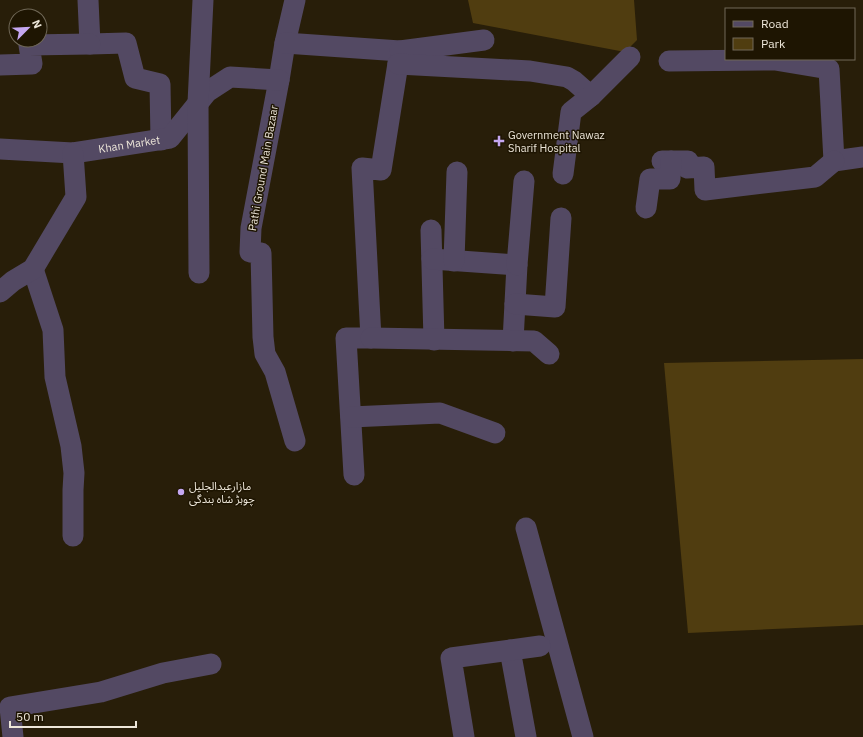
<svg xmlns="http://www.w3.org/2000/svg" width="863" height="737" font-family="'IBM Plex Sans','Noto Sans Arabic',sans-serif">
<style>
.green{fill:#503d10}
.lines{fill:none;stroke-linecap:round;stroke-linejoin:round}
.minor{stroke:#534963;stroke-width:21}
.poi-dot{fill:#c5a7f1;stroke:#1e1502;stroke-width:1.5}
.labels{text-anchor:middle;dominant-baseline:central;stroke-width:3;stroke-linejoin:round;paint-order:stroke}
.poi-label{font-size:11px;fill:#ede6d9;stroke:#1e1502;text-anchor:start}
.street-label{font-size:11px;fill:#ede6d9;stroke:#1e1502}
</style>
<rect width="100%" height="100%" fill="#281e09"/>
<path class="green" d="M468,0H634L637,40L625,52L473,23Z
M863,359V625L688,633L664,363Z"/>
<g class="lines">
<g class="minor">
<path d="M88,0L90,44L126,43L135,78L160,84L161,140"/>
<path d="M295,0L285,43L279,80L251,228L250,252L261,253L263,337L265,354L275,372L295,441"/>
<path d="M285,43L400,51L381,170L362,168L371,338H346L354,475"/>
<path d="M400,51L484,40"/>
<path d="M669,61L775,60L829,69L834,161L863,157"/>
<path d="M398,64L530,71L567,77L574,81L591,96"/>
<path d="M0,65L32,64L29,45L90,44"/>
<path id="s1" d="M0,149L73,153L170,138L207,92L230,77L279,80"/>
<path d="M662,161H688L687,168L704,167L705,190L815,177L834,161"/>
<path d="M563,174L571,112L591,96L630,57"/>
<path d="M646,208L650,179H670L671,161"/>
<path d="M431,230L434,340"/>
<path d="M432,259L517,265L513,341"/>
<path d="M454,261L457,172"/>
<path d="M517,265L524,181"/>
<path d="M33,269L53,330L55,377L71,446L74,473L73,490V536"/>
<path d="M199,273L198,103L203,0"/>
<path d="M0,292L13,281L33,269L76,197L73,153"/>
<path d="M515,304L555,307L561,218"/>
<path d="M371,338L534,341L549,354"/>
<path d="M351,417L440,413L495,433"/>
<path d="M526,528L583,737"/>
<path d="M510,650L526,737"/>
<path d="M13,737L10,707L101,692L163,673L211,664"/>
<path d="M464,737L451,658L540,646"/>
</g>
</g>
<g class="poi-dot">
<path d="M497 135h4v4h4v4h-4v4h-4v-4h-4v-4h4z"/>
<circle cx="181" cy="492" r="4"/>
</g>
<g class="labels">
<g class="poi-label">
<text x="508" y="135">Government Nawaz<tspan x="508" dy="13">Sharif Hospital</tspan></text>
<text x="189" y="486">مازارعبدالجلیل<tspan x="189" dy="13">چوہڑ شاہ بندگی</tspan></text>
</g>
<g class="street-label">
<text stroke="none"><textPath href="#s1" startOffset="130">Khan Market</textPath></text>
<text transform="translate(263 168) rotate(-80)">Pathi Ground Main Bazaar</text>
</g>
</g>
<rect x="725" y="8" width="130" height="52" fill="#1e1502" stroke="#716958"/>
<rect x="733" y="21" width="20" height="6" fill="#534963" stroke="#716958"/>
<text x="761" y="28" font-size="12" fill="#ede6d9">Road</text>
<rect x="733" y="38" width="20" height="12" fill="#503d10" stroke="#716958"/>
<text x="761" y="48" font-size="12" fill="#ede6d9">Park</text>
<g transform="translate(28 28) rotate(66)"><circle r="19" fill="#1e1502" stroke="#716958"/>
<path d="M0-3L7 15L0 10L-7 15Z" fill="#c5a7f1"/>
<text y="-6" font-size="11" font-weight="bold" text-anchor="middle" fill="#ede6d9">N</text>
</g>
<path d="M10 721v6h126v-6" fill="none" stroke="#ede6d9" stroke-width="2"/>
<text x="16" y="721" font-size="12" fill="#ede6d9" stroke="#1e1502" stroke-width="3" paint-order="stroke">50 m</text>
</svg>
